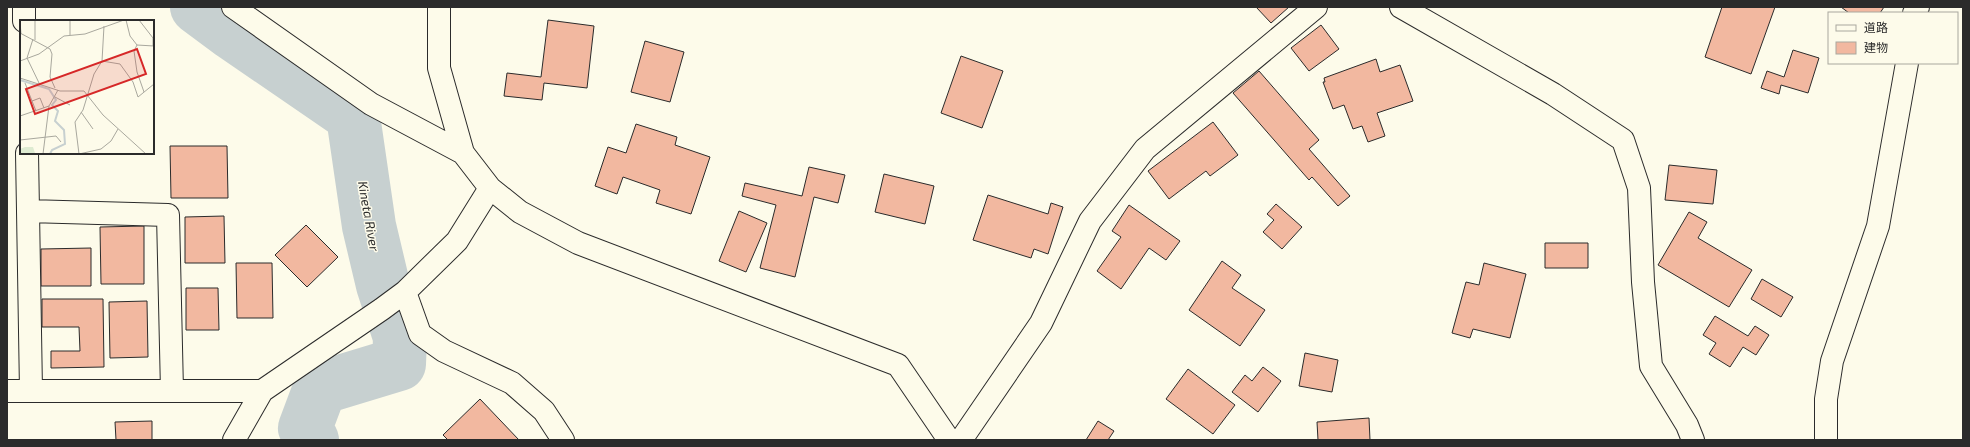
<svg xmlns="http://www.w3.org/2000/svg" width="1970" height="447" font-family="'Exo 2','Noto Sans JP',sans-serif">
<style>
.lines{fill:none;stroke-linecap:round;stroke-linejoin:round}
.river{stroke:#c7d0d0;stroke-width:54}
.building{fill:#f2b8a0;stroke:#2b2b2b}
.street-casing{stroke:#2b2b2b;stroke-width:24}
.street{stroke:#fdfbea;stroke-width:22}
.labels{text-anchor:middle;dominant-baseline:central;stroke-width:3;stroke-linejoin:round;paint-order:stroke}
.water-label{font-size:13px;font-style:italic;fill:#2b2b2b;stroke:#fdfbea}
.inset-river{fill:none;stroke:#c7d0d0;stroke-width:2}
.inset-road{fill:none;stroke:#a9a89e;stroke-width:1}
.view{fill:#d62828;fill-opacity:0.15;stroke:#d62828;stroke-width:2}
.inset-edge{fill:none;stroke:#2b2b2b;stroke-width:2}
</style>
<rect width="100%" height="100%" fill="#fdfbea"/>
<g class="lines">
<path class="river" d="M197,7L232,33L353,116L369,226L383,285L400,337L399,364L320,388L305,428L312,440"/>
</g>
<path class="building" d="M1256,7H1289L1271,23Z
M1722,7H1775L1751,74L1705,57Z
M1841,7H1884L1880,13H1849Z
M548,20L594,26L587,88L544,83L542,100L504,96L507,73L541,77Z
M1321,25L1339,49L1309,71L1291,48Z
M645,41L684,52L670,102L631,92Z
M1793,50L1819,58L1808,93L1781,85L1779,94L1761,88L1767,71L1784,77Z
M961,56L1003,71L982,128L941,113Z
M1376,59L1380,72L1400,65L1413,101L1377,113L1385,136L1368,142L1362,126L1353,129L1344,105L1333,109L1323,82H1325L1324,78Z
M1259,71L1319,140L1309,149L1350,196L1338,206L1312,177L1309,180L1233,93Z
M1213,122L1238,155L1210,176L1206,171L1169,199L1148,171Z
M636,124L677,137L675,145L710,157L691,214L656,203L660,190L623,177L617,194L595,186L608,147L626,153Z
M170,146H227L228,198H171Z
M1669,165L1717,170L1713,204L1665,200Z
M809,167L845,175L838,203L814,197L795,277L760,268L776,205L742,196L745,183L802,196Z
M884,174L934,186L925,224L875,212Z
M988,195L1048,214L1051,203L1063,207L1048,254L1034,249L1031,258L973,240Z
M1276,204L1302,227L1282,249L1263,232L1274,220L1267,214Z
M1129,205L1180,241L1166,260L1149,248L1121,289L1097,271L1121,237L1112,231Z
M739,211L767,223L746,272L719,261Z
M1689,212L1707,222L1698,238L1752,270L1729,307L1658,265Z
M224,216L225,263H185V217Z
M306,225L338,257L307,287L275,255Z
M144,226V284H101L100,227Z
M1545,243H1588V268H1545Z
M91,248V286H41V249Z
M1222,261L1241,275L1232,288L1265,310L1240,346L1189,310Z
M236,263H272L273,318H237Z
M1484,263L1526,274L1510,338L1473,329L1470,338L1452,333L1466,282L1479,285Z
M1762,279L1793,297L1781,317L1751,299Z
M186,288H218L219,330H186Z
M42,299H103L104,367L51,368V351H80L79,327H42Z
M147,301L148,357L110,358L109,302Z
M1715,316L1748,336L1755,326L1769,335L1756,355L1743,347L1730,367L1709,354L1716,343L1703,335Z
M1305,353L1338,360L1332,392L1299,386Z
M1263,367L1281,381L1258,412L1232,392L1245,375L1252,381Z
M1188,369L1235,405L1213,434L1166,399Z
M480,399L519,440H448L443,435Z
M1369,418L1370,440H1318L1317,422Z
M152,421V440H116L115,422Z
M1098,421L1114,431L1108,440H1086Z"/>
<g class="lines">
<g class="street-casing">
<path id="street" d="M24,7V21
M233,7L371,104L463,153
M439,7V68L463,153L490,188L520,212L578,243L898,365L949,440
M1401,7L1553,94L1623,140L1639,188L1643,282L1651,366L1687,425L1693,440
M1914,13L1918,7
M27,153L28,211
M405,292L420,334L444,351L512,383L544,411L563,440
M7,391H262
M31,391L28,211L168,215L172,391
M234,440L262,391L382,309L405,292L457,241L490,188
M961,440L1041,323L1090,221L1145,149L1316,7
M1826,440V399L1832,361L1878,226L1907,63"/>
</g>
<use href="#street" class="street"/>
</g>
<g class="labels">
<g class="water-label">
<text transform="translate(369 216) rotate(80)">Kineta River</text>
</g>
</g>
<g transform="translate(20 20)">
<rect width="134" height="134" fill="#fdfbea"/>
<path d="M5,127H13L15,133L0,134V129Z" fill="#deebd1"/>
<path class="inset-river" d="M0,60L29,69L36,80L32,85L38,91L35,101L44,110L45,124L32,130L30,134"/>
<path class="inset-road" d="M15,0V20M50,0V15M106,0L110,16L117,25L134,26M119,0L133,18V26M0,2L1,14M0,13L30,29L32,34L30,57L35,68M13,19L7,38L20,65M117,25L114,31L117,52L124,72M0,41L19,34L44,16L65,14L104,0M82,41L100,44L113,62L118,77L134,64M0,58L40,71H64L83,95L126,134M5,63L12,81M35,77L50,85M16,91L12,81L20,78L24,88M61,92L73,109M0,96L29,86M0,120L36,116L41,122M23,134L29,86L38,70M59,134L55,102L63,90L74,54L82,41L84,6M59,134L81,129L91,121L98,109"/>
<path class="view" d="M117,29L126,54L15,94L6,69Z"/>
<rect width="134" height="134" class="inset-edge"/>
</g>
<rect width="1970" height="447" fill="none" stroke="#2b2b2b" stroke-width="16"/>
<rect x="1828" y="12" width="130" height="52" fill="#fdfbea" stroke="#a9a89e"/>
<rect x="1836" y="25" width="20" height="6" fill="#fdfbea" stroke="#a9a89e"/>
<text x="1864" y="32" font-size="12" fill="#2b2b2b">道路</text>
<rect x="1836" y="42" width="20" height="12" fill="#f2b8a0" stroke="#a9a89e"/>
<text x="1864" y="52" font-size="12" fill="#2b2b2b">建物</text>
</svg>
